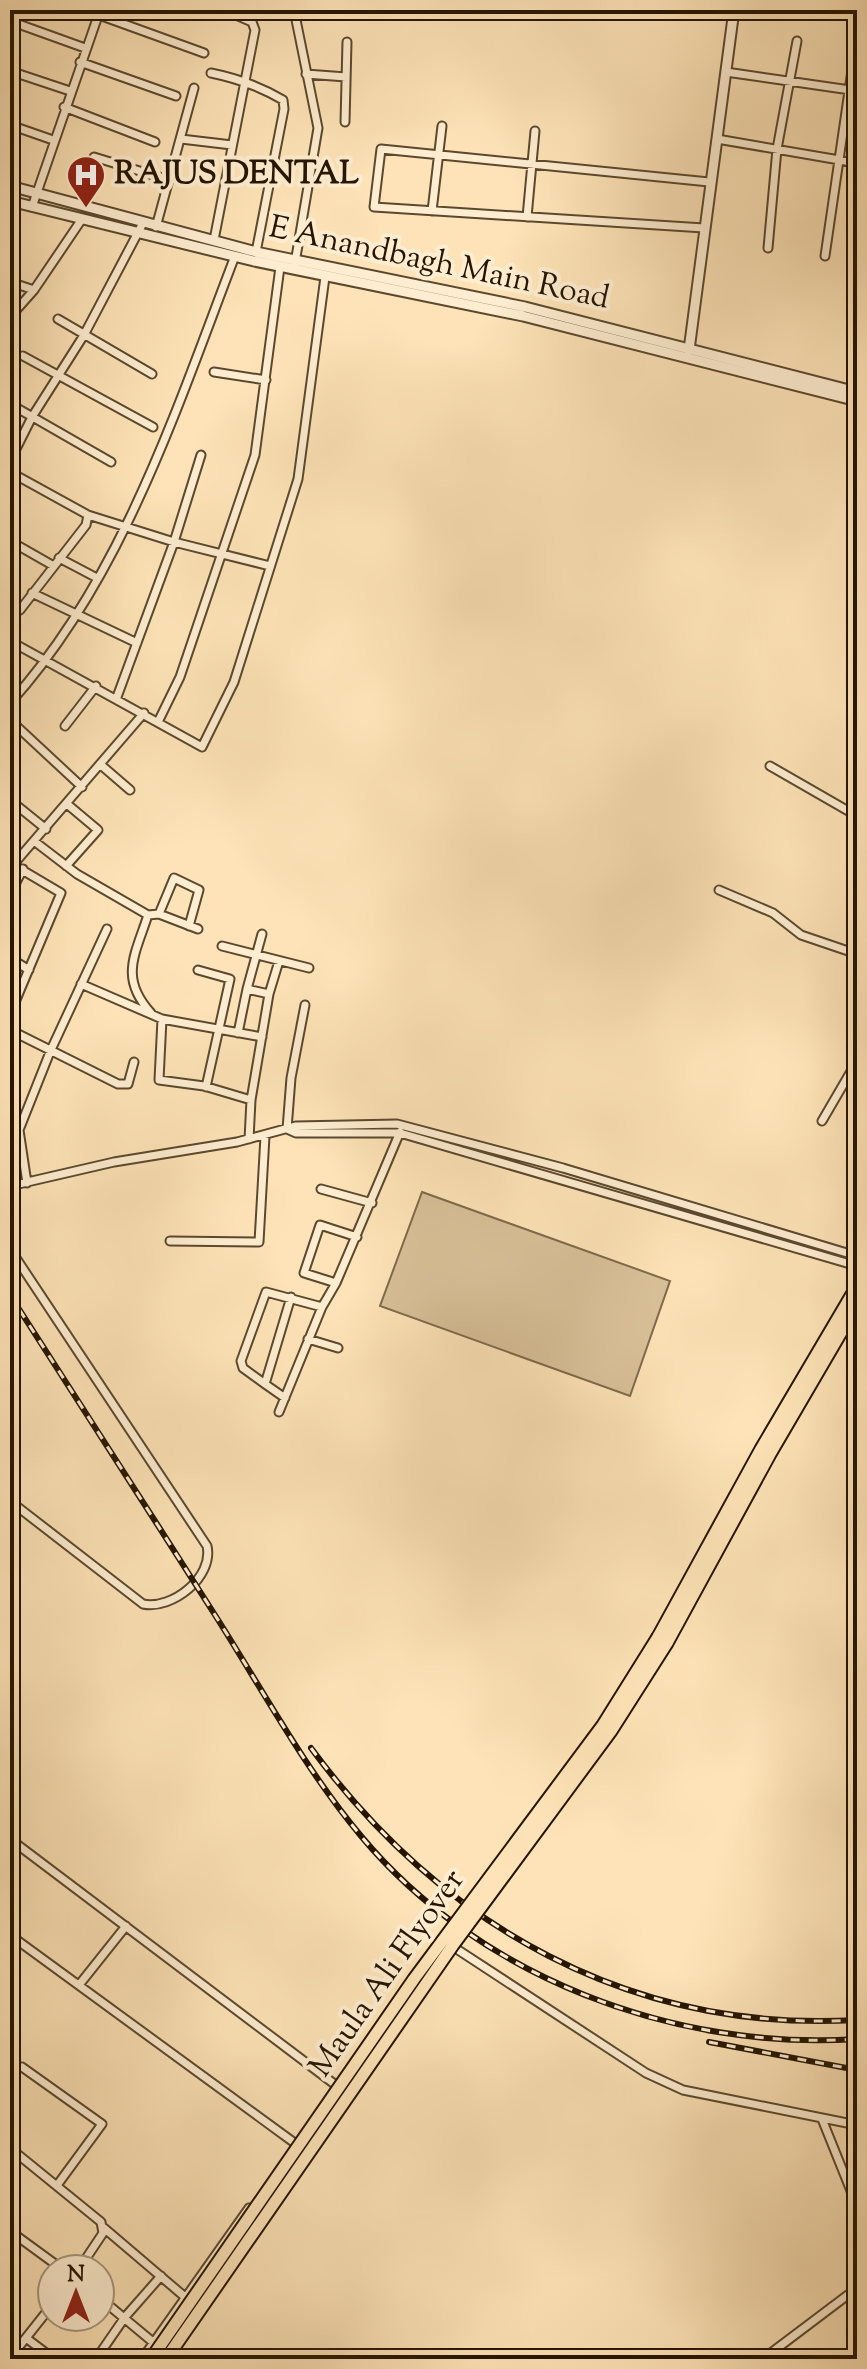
<svg xmlns="http://www.w3.org/2000/svg" width="867" height="2369" font-family="'Sorts Mill Goudy',serif">
<style>
.green{fill:#d8c098;stroke:#7e6a4c;stroke-width:2}
.lines{fill:none;stroke-linecap:round;stroke-linejoin:round}
.minor-casing{stroke:#5b482e;stroke-width:11}
.tertiary-casing{stroke:#5b482e;stroke-width:13}
.primary-casing{stroke:#251500;stroke-width:15}
.minor{stroke:#feedd0;stroke-width:7}
.tertiary{stroke:#feedd0;stroke-width:9}
.primary{stroke:#fde3b7;stroke-width:11}
.rail-casing{stroke:#251500;stroke-width:6}
.rail{stroke:#feedd0;stroke-width:3;stroke-dasharray:9;stroke-linecap:butt}
.primary-bridge-casing{stroke:#251500;stroke-width:15;stroke-linecap:butt}
.primary-bridge{stroke:#fde3b7;stroke-width:11}
.labels{text-anchor:middle;dominant-baseline:central;stroke-width:8;stroke-linejoin:round;paint-order:stroke}
.poi-label{font-size:32px;font-weight:bold;fill:#251500;stroke:#feedd0;text-anchor:start}
.street-label{font-size:32px;fill:#251500;stroke:#feedd0}
</style>
<rect width="100%" height="100%" fill="#fde3b7"/>
<filter id="stains"><feTurbulence type="fractalNoise" baseFrequency=".0025" numOctaves="4"/><feColorMatrix values="0 0 0 0 .2 0 0 0 0 .09 0 0 0 0 .02 0 0 0 .5 -.17"/></filter>
<radialGradient id="worn" r=".72"><stop offset=".6" stop-color="#630" stop-opacity="0"/><stop offset="1" stop-color="#630" stop-opacity=".3"/></radialGradient>
<path class="green" d="M422,1192L670,1281L630,1396L380,1306Z"/>
<g class="lines">
<g class="minor-casing">
<path id="minor" d="M294,10L318,128L295,263
M99,15L204,53
M10,21L85,48
M80,62L176,96
M10,71L70,91
M726,72L857,91
M211,73C236,78 261,87 283,100L284,109L256,252
M306,74L346,77
M64,107L155,142
M345,122L347,42
M10,125L53,140
M181,139L232,145
M717,139L857,163
M94,157L169,180
M32,207L100,10
M432,211L442,126
M527,217L535,131
M156,227L194,88
M704,228L374,207L381,149L709,182
M214,240L255,30L252,22L224,10
M768,248L777,149L797,41
M825,256L857,36
M10,282L34,290
M10,317L34,290L82,219
M58,319L152,374
M23,356L153,427
M214,372L266,380
M10,404L111,462
M10,461L32,417L84,335L143,223
M10,472L88,515L174,542L270,566
M10,541L52,565
M59,558L97,578
M32,593L137,643
M10,604L20,610L86,525L88,515
M19,646L202,747L234,682L298,479L325,277
M117,697L174,542L201,455
M10,703C122,579 176,410 235,256
M10,720L82,787
M158,722L180,677L255,455L280,267
M65,726L96,686
M101,765L130,790
M770,766L857,816
M10,800L46,829
M34,841L77,874L148,915C135,955 119,978 151,1013
M13,865L144,713
M66,866L98,830L67,804
M719,890L773,913L801,935L857,954
M10,894L23,869
M159,914L174,878L199,890L189,926
M148,915L159,914L198,929
M222,946L309,968
M10,958L29,970
M198,970L230,979L206,1087
M81,984L162,1019L262,1037
M269,994L279,961
M10,1014L61,893L12,864
M162,1019L159,1080L204,1086L251,1100
M10,1030L118,1084H128L134,1062
M238,1033L247,989
M822,1121L857,1061
M287,1129L296,1133H400L857,1266
M287,1129L291,1078L305,1005
M249,1139L251,1100L269,994L247,989L262,934
M27,1183L19,1130L50,1052L107,929
M10,1186L114,1162L237,1142L296,1126L397,1124L563,1168L857,1256
M321,1189L372,1203
M170,1241L259,1242L265,1136
M10,1249L207,1546C214,1577 172,1610 143,1604L10,1501
M336,1283L304,1273L320,1225L357,1237
M308,1339L338,1348
M265,1384L243,1368L241,1361L266,1292L322,1307
M285,1398L265,1384L291,1297
M279,1412L322,1307L336,1283L400,1132
M10,1839L337,2086
M10,1935L296,2144
M449,1944L646,2073L683,2090L857,2125
M79,1985L126,1926
M22,2067L102,2124L58,2184
M822,2119L851,2191L857,2218
M10,2148L101,2222L103,2233L79,2269
M104,2228L185,2297
M10,2231L62,2269
M100,2298L154,2343
M26,2338L54,2359
M10,2358L52,2305
M96,2359L125,2317L161,2276
M142,2359L249,2208
M763,2359L857,2288"/>
</g>
<g class="tertiary-casing">
<path id="tertiary" d="M10,186L256,252L525,307L857,392
M10,201L254,261L523,316L857,401
M689,350L734,10"/>
</g>
<g class="primary-casing">
<path id="primary" d="M658,1637L761,1449L857,1286
M667,1643L770,1454L857,1305"/>
</g>
<use href="#minor" class="minor"/>
<use href="#tertiary" class="tertiary"/>
<use href="#primary" class="primary"/>
<g class="rail-casing">
<path id="rail" d="M10,1295C78,1401 147,1508 215,1615C262,1689 305,1769 361,1836C479,1978 676,2051 857,2039
M311,1748C443,1927 631,2033 857,2020
M709,2042L857,2070"/>
</g>
<use href="#rail" class="rail"/>
<g class="primary-bridge-casing">
<path id="primary-bridge" d="M151,2359L414,1979L603,1725L658,1637
M166,2359L453,1945L611,1731L667,1643"/>
</g>
<use href="#primary-bridge" class="primary-bridge"/>
</g>
<defs>
<g id="hospital-pin" transform="scale(2)"><path d="M0 17L-7.5 6A9.5 9.5 0 1 1 7.5 6Z" fill="#8f2418" stroke="#feedd0"/><path d="M-5-5h3v3.5h4V-5h3V5h-3V1.5h-4V5h-3Z" fill="#fff"/></g>
</defs>
<g fill-rule="evenodd">
<use href="#hospital-pin" x="86" y="175"/>
</g>
<g class="labels">
<g class="poi-label">
<text x="114" y="175">RAJUS DENTAL</text>
</g>
<g class="street-label">
<text transform="translate(439 264) rotate(12)">E Anandbagh Main Road</text>
<text transform="translate(388 1974) rotate(-55)">Maula Ali Flyover</text>
</g>
</g>
<rect width="867" height="2369" fill="none" stroke="#fde3b7" stroke-width="40"/>
<rect x="12" y="12" width="843" height="2345" fill="none" stroke="#251500" stroke-width="4"/>
<rect x="20" y="20" width="827" height="2329" fill="none" stroke="#251500" stroke-width="2"/>
<g transform="translate(76 2293)"><circle r="38" fill="#feedd0" stroke="#a7977d" stroke-width="2"/>
<path d="M0-6L14 30L0 20L-14 30Z" fill="#8f2418"/>
<text y="-12" font-size="22" font-weight="bold" text-anchor="middle" fill="#251500">N</text>
</g>
<rect width="100%" height="100%" filter="url(#stains)"/>
<rect width="100%" height="100%" fill="url(#worn)"/>
</svg>
